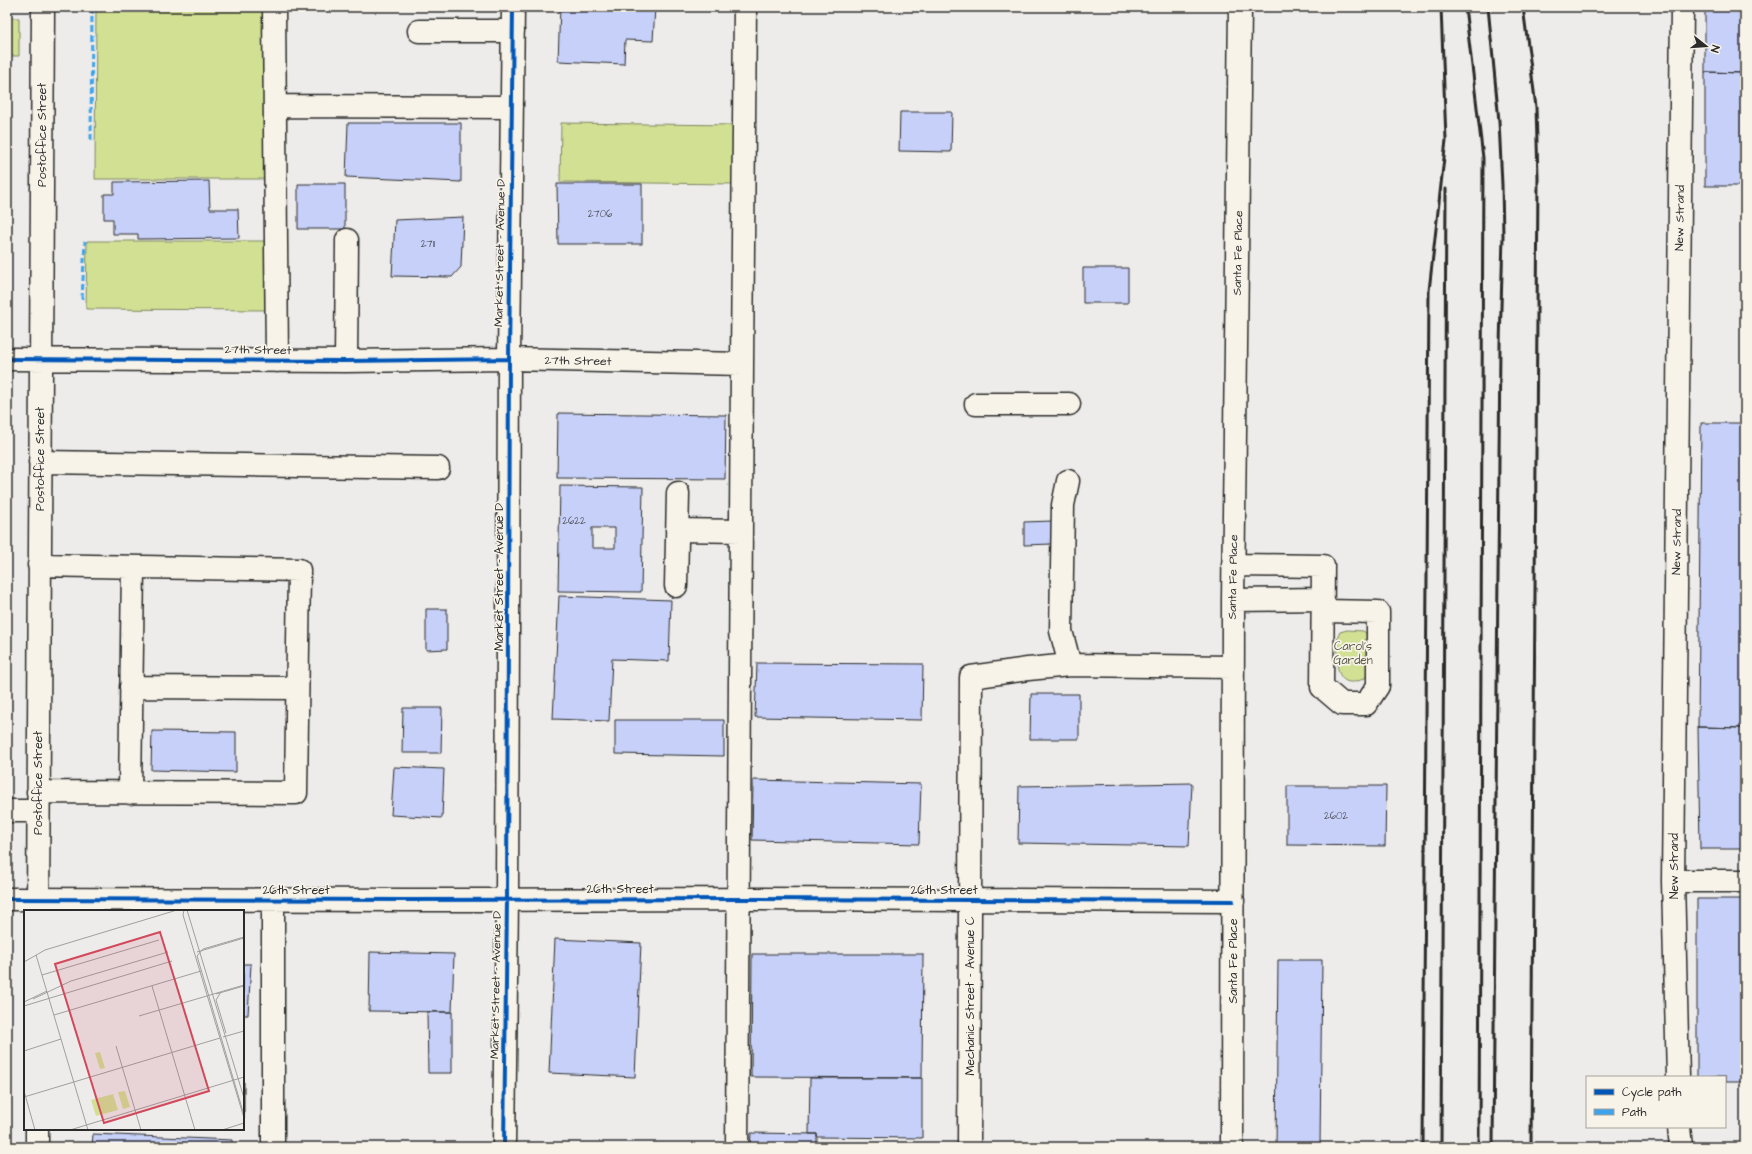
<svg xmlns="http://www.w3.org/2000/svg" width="1752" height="1154" font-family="'Architects Daughter',sans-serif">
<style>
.green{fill:#d2e094;stroke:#7e8660}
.building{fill:#c6d0f8;stroke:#2b2b2b;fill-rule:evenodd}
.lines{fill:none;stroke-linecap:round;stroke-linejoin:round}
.minor-casing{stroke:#2b2b2b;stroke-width:25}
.minor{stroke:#f7f3e8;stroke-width:22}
.rail{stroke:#2b2b2b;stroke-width:3}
.quiet{stroke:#3ea3eb;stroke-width:3;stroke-dasharray:6 3;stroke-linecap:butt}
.cycleway-casing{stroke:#f7f3e8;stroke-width:6}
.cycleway{stroke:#0057b8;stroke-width:4}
.labels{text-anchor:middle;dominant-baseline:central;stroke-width:3.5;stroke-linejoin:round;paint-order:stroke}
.number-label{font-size:10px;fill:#52545e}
.street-label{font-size:12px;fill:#2b2b2b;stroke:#f7f3e8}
.park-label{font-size:12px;fill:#555845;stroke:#f7f3e8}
.inset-road{fill:none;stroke:#9f9f9e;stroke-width:1}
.view{fill:#d1495b;fill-opacity:0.15;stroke:#d1495b;stroke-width:2}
.inset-edge{fill:none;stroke:#2b2b2b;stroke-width:2}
</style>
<rect width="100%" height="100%" fill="#edeceb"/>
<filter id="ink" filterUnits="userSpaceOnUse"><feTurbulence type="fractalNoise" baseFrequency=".025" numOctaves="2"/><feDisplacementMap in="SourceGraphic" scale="8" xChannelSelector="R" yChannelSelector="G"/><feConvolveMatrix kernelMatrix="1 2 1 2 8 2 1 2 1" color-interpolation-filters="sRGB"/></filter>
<g filter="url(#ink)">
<path class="green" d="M96,7H271L272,179H95Z
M7,18H19V56H7Z
M561,123L736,125L735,184L560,182Z
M87,241H268V310L86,309Z
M1347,630L1363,631L1369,635V671L1365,678C1342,690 1336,674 1337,653C1337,646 1336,638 1340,632Z"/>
<path class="building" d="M560,7H655L653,41L625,40L624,64L558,61Z
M1705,7H1745V73L1705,72Z
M1705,72L1745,73V186H1705Z
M900,112H952L951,152L899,151Z
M348,123H461V182L346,177Z
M209,181L210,209H238L239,238L138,239V234H113V219H104V194H114V182Z
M298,184H345V229H298Z
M557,184H642V244H558Z
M463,217L461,267L452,277L392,276L395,220Z
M1083,268H1128V303H1083Z
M558,413L726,415L725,479L557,478Z
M1701,423H1745V728L1698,727Z
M560,486L643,487L641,592L558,591ZM592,528H615V548H592Z
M1052,521V544L1024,545V522Z
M559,596L671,600L669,661L612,659L609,721L553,719Z
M426,609H447V649L426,650Z
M757,663L923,664L922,720L755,717Z
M1031,694H1079V739H1030Z
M403,708H442L441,753H402Z
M615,720H724V756L615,754Z
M1698,727L1745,728V849H1700Z
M152,731L236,732V772L151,770Z
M394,767L444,769L442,818L391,815Z
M753,780L921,784L919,844L752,840Z
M1192,783L1189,846L1018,843L1019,786Z
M1287,786H1386L1385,846L1287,845Z
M1697,899H1745V1082H1725V1077H1697Z
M555,939L641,943L635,1077L549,1073Z
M370,952L454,954L452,1012L369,1011Z
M752,954H923L922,1078L751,1077Z
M1278,960H1322L1320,1147H1276Z
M243,964H251L248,1015H243Z
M427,1012H452V1073H428Z
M810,1078H922V1138L817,1137V1134H809Z
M243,1082H244V1118H243Z
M751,1133L817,1134V1147H750Z
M93,1134L232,1140V1147H92Z"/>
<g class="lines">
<g class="minor-casing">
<path id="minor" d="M274,7L277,361
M419,31H513
M275,106L512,107
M7,359L346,361L509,359L742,364
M346,361L347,240
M976,404H1069
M40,462L438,468
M1068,481L1063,505L1061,631L1070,665
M677,530L741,531
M1233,565L1323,566L1322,687L1342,704H1366L1378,686V612L1323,611
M676,586L678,493
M1233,600L1323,599
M131,687L297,688
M38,792L296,793L299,570L39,565
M130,793L133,567
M7,811H38
M1673,881H1745
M7,899L408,900L739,899L1233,901
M273,900V1147
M38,911L43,7
M1678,1077L1673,881L1682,7
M1679,1127L1681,1147
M37,1147V1129
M504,1147L507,899L509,359L513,7
M737,1147L742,364L745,7
M969,1147L971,677L1028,669L1070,665L1232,667
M1232,1147L1233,600L1240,7"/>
</g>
<use href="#minor" class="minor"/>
<path class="rail" d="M1465,7L1483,158L1479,1147
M1488,7L1499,121L1502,185L1503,236L1500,344L1493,1147
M1523,7L1536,107L1538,177L1531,1147
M1423,1147L1429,291L1446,140L1441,7
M1441,1147L1446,189"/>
<path class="quiet" d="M91,140L92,7
M82,299L85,241"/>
<g class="cycleway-casing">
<path id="cycleway" d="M7,359L346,361L509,359
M7,899L408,900L739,899L1233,901
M504,1147L507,899L509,359L513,7"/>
</g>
<use href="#cycleway" class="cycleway"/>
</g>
</g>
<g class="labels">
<g class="number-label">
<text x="600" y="214">2706</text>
<text x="428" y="244">2711</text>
<text x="574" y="521">2622</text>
<text x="1336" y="816">2602</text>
</g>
<g class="street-label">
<text transform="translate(42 135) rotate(-90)">Postoffice Street</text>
<text transform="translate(1680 218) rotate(-89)">New Strand</text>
<text transform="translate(500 253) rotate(-89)">Market Street - Avenue D</text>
<text transform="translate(1238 253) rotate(-89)">Santa Fe Place</text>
<text transform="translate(258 350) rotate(1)">27th Street</text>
<text transform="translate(578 361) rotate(1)">27th Street</text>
<text transform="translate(40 459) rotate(-90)">Postoffice Street</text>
<text transform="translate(1677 542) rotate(-89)">New Strand</text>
<text transform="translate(499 577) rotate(-90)">Market Street - Avenue D</text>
<text transform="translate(1233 577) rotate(-89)">Santa Fe Place</text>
<text transform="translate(38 783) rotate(-90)">Postoffice Street</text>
<text transform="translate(1674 866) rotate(-90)">New Strand</text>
<text x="620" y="889">26th Street</text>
<text x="296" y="890">26th Street</text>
<text x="944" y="890">26th Street</text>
<text transform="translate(1233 961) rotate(-90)">Santa Fe Place</text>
<text transform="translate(496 985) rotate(-89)">Market Street - Avenue D</text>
<text transform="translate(970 996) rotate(-90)">Mechanic Street - Avenue C</text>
</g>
<g class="park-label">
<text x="1353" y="646">Carol's<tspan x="1353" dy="14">Garden</tspan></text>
</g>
</g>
<g transform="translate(24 910)">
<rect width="220" height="220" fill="#edeceb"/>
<path d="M76,142L81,158L76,159L71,143ZM101,181L106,197L99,199L94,182ZM89,184L94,200L72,206L67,190Z" fill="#d2e094"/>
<path class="inset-road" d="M160,0L159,5L220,208M163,0L220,188M220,27L179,39L173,46L220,205M173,42L220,28M12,45L64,220M0,52L21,40L153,0M18,65L135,30M128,76L171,220M197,82L192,90L202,123M192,84L220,76M9,89L47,71L144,42M0,92L23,81M0,96L148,51M30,105L177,61M115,106L220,75M199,127L220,121M92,136L117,220M0,141L37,129M0,181L11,220M0,187L196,128M46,220L220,167M198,220L220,213"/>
<path class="view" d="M136,22L185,181L80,213L31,54Z"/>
<rect width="220" height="220" class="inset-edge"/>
</g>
<rect width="1752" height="1154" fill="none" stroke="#f7f3e8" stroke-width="24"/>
<rect x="12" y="12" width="1728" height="1130" fill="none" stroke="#2b2b2b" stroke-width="1.5" filter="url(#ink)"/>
<rect x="1586" y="1076" width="140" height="52" fill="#f7f3e8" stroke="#a5a39c"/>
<rect x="1594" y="1089" width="20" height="6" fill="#0057b8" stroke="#a5a39c"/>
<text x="1622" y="1096" font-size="12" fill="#2b2b2b">Cycle path</text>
<rect x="1594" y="1109" width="20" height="6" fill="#3ea3eb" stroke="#a5a39c"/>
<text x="1622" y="1116" font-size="12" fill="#2b2b2b">Path</text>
<g transform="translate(1706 46) rotate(107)" stroke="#f7f3e8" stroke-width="3" paint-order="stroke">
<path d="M0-3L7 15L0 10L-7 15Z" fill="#2b2b2b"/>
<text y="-6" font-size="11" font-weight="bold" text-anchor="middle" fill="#2b2b2b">N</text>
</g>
</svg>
